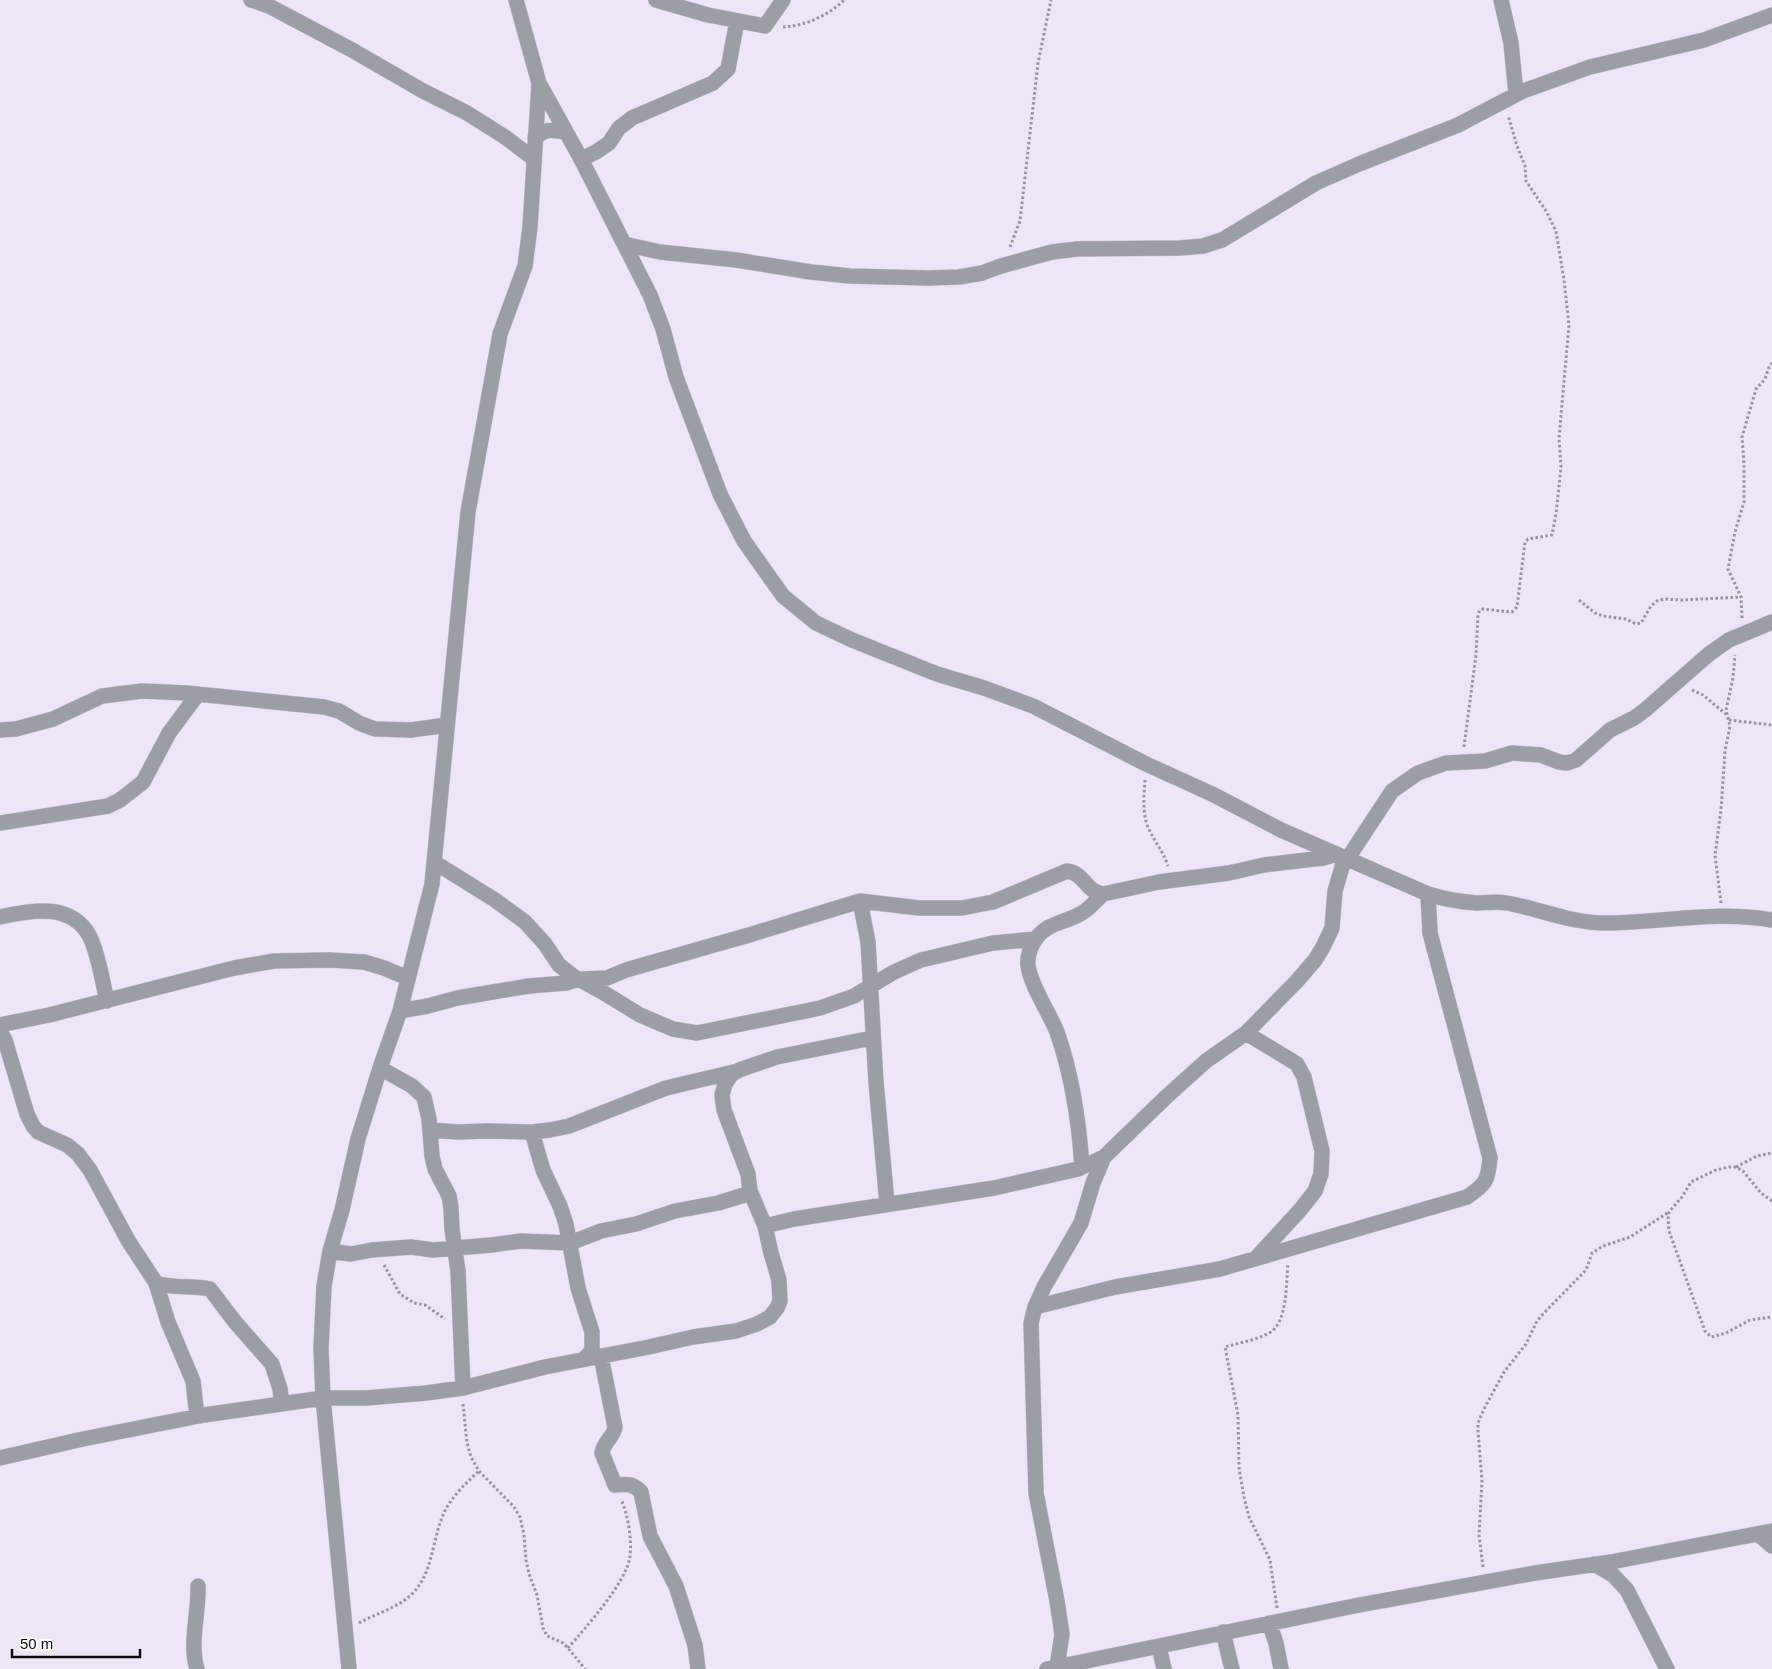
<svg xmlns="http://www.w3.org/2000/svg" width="1772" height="1669" font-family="Arial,sans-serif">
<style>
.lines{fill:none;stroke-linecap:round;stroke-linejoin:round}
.minor-casing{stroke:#c8c3d1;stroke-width:16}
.path{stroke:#97939f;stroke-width:3;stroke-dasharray:2.5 2.5;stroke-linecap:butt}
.minor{stroke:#9c9ea5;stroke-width:15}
</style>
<rect width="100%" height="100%" fill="#ece6f6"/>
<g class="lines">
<g class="minor-casing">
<path id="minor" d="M251,0L269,6L352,50L423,91L467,113L505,137L534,159
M516,0L539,83L581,159L650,295L663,329L676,377L720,494L744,541L783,596L816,623L852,640L937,674L984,688L1033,706L1146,764L1212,794L1281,830L1428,894C1444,899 1460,902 1477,903C1487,903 1497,901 1507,903C1540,909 1571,923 1605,923C1660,923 1717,910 1772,920
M656,0L708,15L765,26L783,0
M1501,0L1511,43L1516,94
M535,138C546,128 552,130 566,132
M581,159L596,152L609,143L619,128L632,118L713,83L728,69L737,21
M624,244L660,252L736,260L811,272L850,276L928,278L959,277L982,273L1001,266L1052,252L1077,249L1180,248L1203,246L1222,240L1316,183L1359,164L1458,125L1523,91L1590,67L1704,40L1772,15
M0,730L16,729L53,719L102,696L142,691L187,693L324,707L339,711L359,723L375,729L411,730L447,725
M0,823L108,806L120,800L143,782L169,733L198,694
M1348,858L1392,791L1418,773L1446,763L1485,761L1512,753L1541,755L1559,762L1567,763L1576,760L1610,730L1634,718L1645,710L1709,654L1729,640L1772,622
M434,862L495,900L525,922L545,944L559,965L573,976L604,993L640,1015L673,1029L697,1033L820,1008L854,996L894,972L921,960L993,943L1036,939
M860,901L868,942L876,1082L887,1204
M0,917C31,910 72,902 90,937C99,956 102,980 107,1001
M400,1011L428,1006L457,998L529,986L566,983L579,979L607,978L626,970L749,935L860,901L919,908H962L993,902L1067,871C1084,873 1086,892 1103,894L1159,882L1229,873L1264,865L1323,858L1337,854
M0,1025L49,1015L234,968L274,961L329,960L364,962L384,968L408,978
M0,1031L5,1040L27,1114L33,1126L38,1132L67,1145L78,1154L90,1170L129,1242L156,1283C174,1289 191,1285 210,1289L235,1322L272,1364L280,1389L282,1404
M1246,1033L1297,1064L1304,1077L1322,1151L1321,1174L1315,1191L1301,1209L1256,1258
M380,1068L412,1086L424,1097L429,1119L432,1156L435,1169L449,1196L451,1208L452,1229L458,1271L463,1388
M430,1130L458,1132L487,1131L532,1132L550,1130L569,1126L666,1088L738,1071
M532,1132L543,1170L560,1206L566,1224L578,1288L592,1332V1348L591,1352L584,1359
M1082,1167C1079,1121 1072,1075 1057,1032C1049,1012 1031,986 1028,966C1027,957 1030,948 1035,940C1046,923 1064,923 1080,914C1089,910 1095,901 1103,894
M765,1226L794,1219L994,1188L1078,1169L1104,1157L1166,1097L1206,1061L1246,1033L1297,981L1315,960L1323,947L1332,928L1335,891L1345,857
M330,1251L351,1254L372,1250L411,1247L433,1250L491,1245L521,1241L570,1243L601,1231L636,1224L675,1211L718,1203L751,1193
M156,1283L168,1322L193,1381L197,1416
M1035,1307L1115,1287L1220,1269L1467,1197C1486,1184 1488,1181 1490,1158L1430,933L1428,894
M601,1356L615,1427C614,1437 603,1442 602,1453L615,1485C626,1484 633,1483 641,1492L650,1536L676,1586L695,1645L698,1669
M0,1458L83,1439L204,1415L323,1398H366L426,1393L463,1388L545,1367L649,1347L693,1337L736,1331L757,1324L770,1317L777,1308L780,1301L779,1280L771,1253L765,1226L750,1191L748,1174L724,1110L722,1095L725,1084L731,1075L739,1070L777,1057L872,1038
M1758,1534L1772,1546
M1594,1564L1613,1575L1627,1590L1667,1669
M1269,1623L1276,1643L1281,1669
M1223,1632L1232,1669
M1159,1646L1164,1669
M1057,1667L1062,1634L1057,1601L1036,1493L1031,1323L1035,1307L1044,1287L1081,1223L1093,1183L1104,1157
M197,1669C189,1643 199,1613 198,1586
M349,1669L323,1398L321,1348L324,1286L330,1251L342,1210L358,1139L380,1068L400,1011L432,884L468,512L500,334L525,266L530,227L539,84
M1047,1669L1354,1606L1535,1573L1611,1562L1772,1531"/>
</g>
<path class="path" d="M783,27C804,26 828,16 844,0
M1010,247L1020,221L1038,63L1051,0
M1579,600L1595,613L1603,616L1626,619L1636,624L1641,623L1651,606L1657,601L1664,599L1681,600L1741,597
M1742,618L1741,597L1728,569L1735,532L1744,502V464L1742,437L1756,389L1765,379L1769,367L1772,363
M1692,690L1703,695L1727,715
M1729,720L1772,725
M1464,747L1476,655L1478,614L1480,610L1483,609L1512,612L1517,607L1525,542L1528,539L1552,535L1556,514L1561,467L1559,438L1569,325L1564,280L1556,231L1546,211L1526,181L1525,166L1517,146L1508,115
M1145,780C1144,795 1142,812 1148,827C1154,841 1163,851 1168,866
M1721,903L1715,855L1721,810L1725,751L1730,726L1726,710L1733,678L1735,655
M1736,1167L1757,1156L1772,1153
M1772,1201L1761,1193L1743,1171L1736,1167H1729L1716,1170L1691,1182L1682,1197L1669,1212L1668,1219L1669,1231L1705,1331L1711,1337L1726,1333L1750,1320L1772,1317
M384,1265L400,1294L414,1303L425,1305L445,1319
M463,1404L467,1443L471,1457L479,1471L514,1507L520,1517L524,1535L526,1560L529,1574L537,1595L543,1628L547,1636L563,1643L568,1648L585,1669
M1483,1567L1479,1535L1482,1481L1478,1431V1423L1484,1409L1504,1372L1526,1344L1537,1321L1544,1313L1586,1270L1592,1253L1603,1246L1630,1237L1669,1212
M1277,1608L1270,1560L1249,1517L1244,1497L1239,1468L1238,1415L1225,1347C1239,1343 1256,1340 1269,1333C1288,1323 1286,1282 1288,1264
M359,1623C377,1613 398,1608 413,1593C433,1572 432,1541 443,1515C450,1498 466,1483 479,1471
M568,1648C586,1627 627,1582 630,1556C632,1540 628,1514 621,1499"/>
<use href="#minor" class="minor"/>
</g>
<path d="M12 1649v8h128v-8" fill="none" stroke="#0d0b10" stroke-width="2.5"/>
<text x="20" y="1649" font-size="15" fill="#0d0b10" stroke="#ffffff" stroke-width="4" paint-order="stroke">50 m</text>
</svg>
